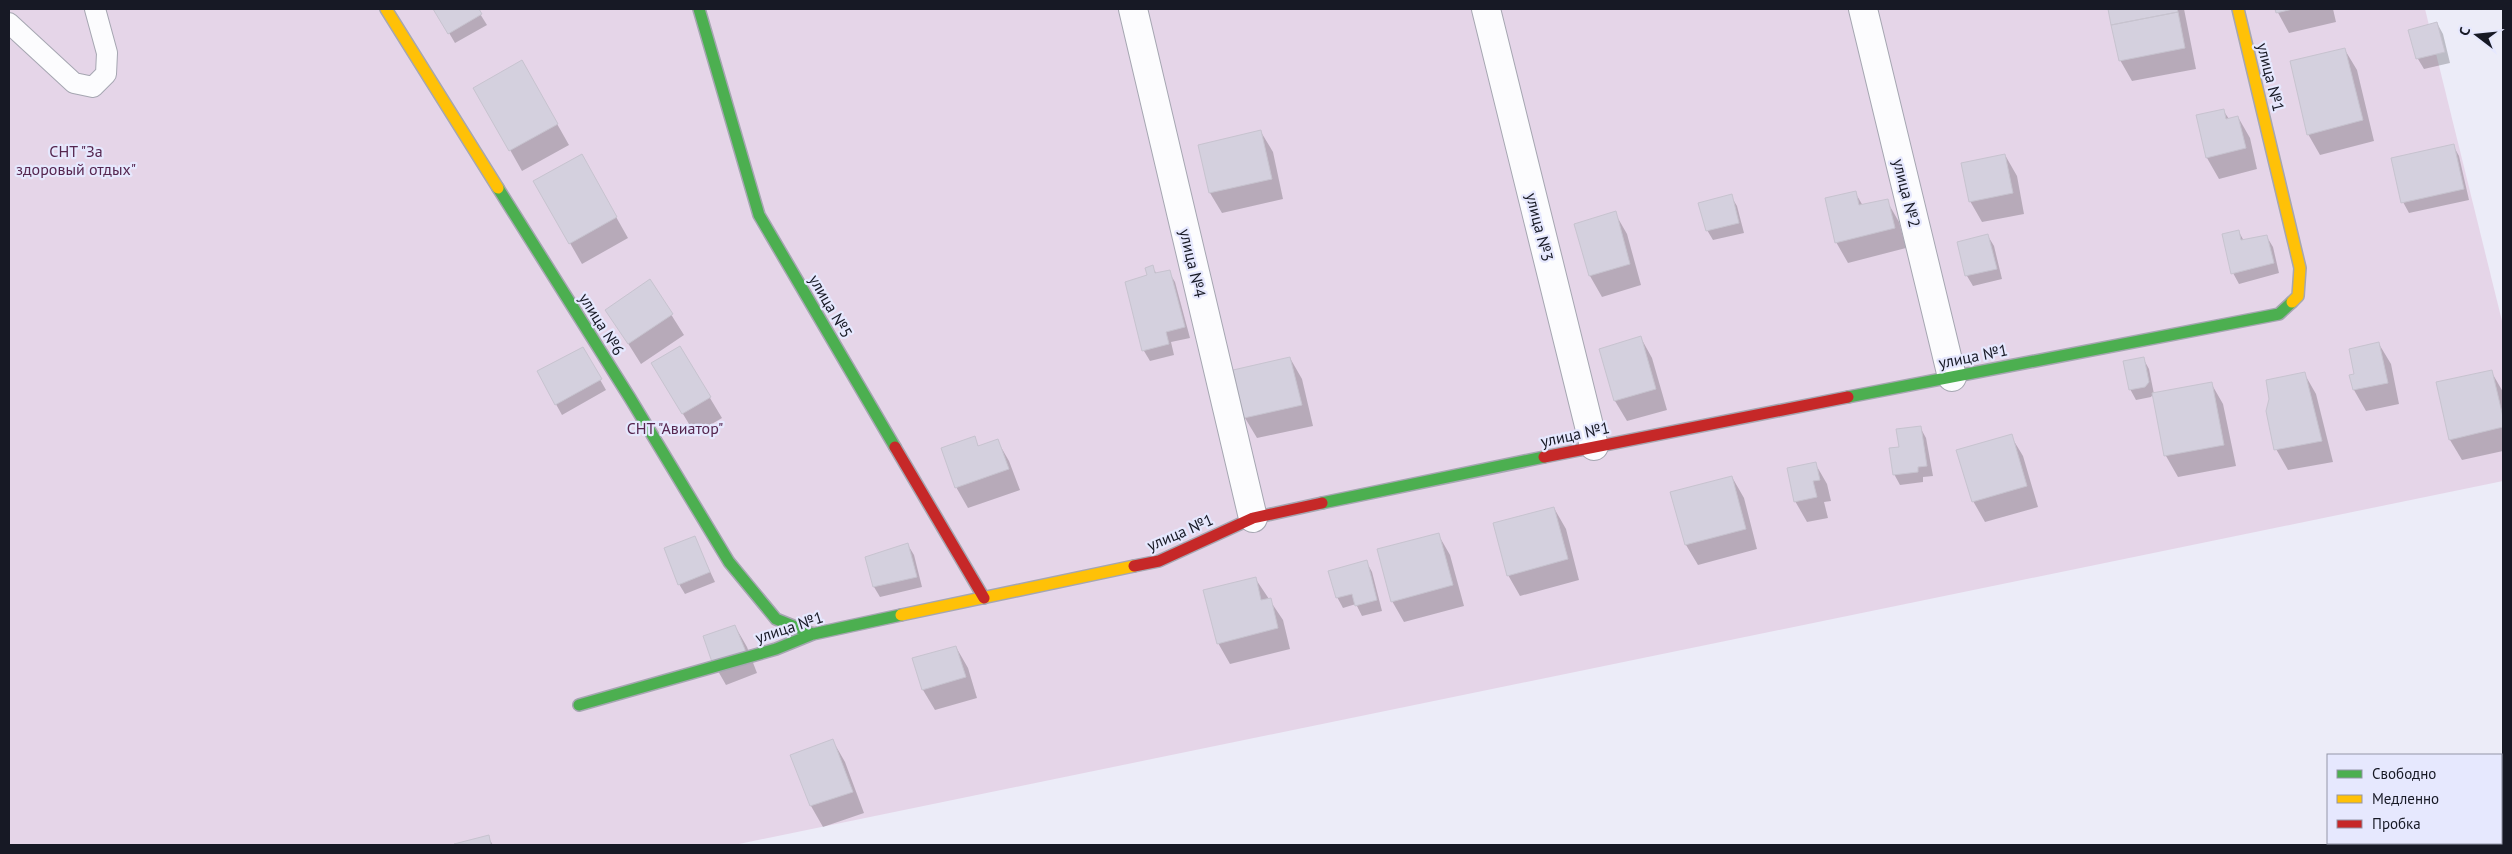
<svg xmlns="http://www.w3.org/2000/svg" width="2512" height="854" font-family="'PT Sans',sans-serif">
<style>
.green{fill:#e5d5e8}
.shadow{fill:#0003}
.building{fill:#d4d0de;stroke:#c7c3cf}
.lines{fill:none;stroke-linecap:round;stroke-linejoin:round}
.lane-casing{stroke:#a5a6b1;stroke-width:22}
.street-casing{stroke:#a5a6b1;stroke-width:30}
.fast-casing{stroke:#a5a6b1;stroke-width:14}
.slow-casing{stroke:#a5a6b1;stroke-width:14}
.jam-casing{stroke:#a5a6b1;stroke-width:14}
.lane{stroke:#fcfcfe;stroke-width:20}
.street{stroke:#fcfcfe;stroke-width:28}
.fast{stroke:#4caf50;stroke-width:11}
.slow{stroke:#ffc107;stroke-width:11}
.jam{stroke:#c62828;stroke-width:11}
.labels{text-anchor:middle;dominant-baseline:central;stroke-width:4.5;stroke-linejoin:round;paint-order:stroke}
.street-label{font-size:16px;fill:#171925;stroke:#e6e8fe}
.park-label{font-size:16px;fill:#55264f;stroke:#e6e8fe}
</style>
<rect width="100%" height="100%" fill="#ececf8"/>
<path class="green" d="M9,9H2425L2503,325V481L734,845H9Z"/>
<path class="shadow" d="M435,9H477L487,25L455,43Z
M2110,9H2184L2196,69L2132,81L2120,60Z
M2276,9H2333L2336,22L2289,33Z
M2437,23L2443,34L2450,63L2424,69L2418,59L2410,31Z
M2345,50L2357,70L2374,141L2320,155L2308,134Z
M522,62L569,145L522,171L475,88Z
M2223,110L2229,119L2238,117L2250,138L2257,169L2219,179L2207,158L2197,116Z
M1261,132L1273,152L1283,199L1222,213L1210,193Z
M2453,145L2459,156L2469,200L2409,213L2403,202Z
M581,155L628,238L582,264L535,182Z
M2005,155L2017,176L2024,214L1982,222L1970,201Z
M1855,192L1863,206L1887,201L1899,222L1906,248L1848,263L1836,242Z
M1731,196L1737,206L1744,233L1713,240L1707,230Z
M1615,213L1627,234L1641,285L1602,297L1590,276L1575,225Z
M2239,232L2244,241L2267,237L2273,247L2279,273L2239,284L2233,273Z
M1988,236L1994,246L2002,279L1973,286L1967,276Z
M1152,267L1157,274L1169,272L1175,282L1190,338L1171,342L1174,355L1150,361L1144,351L1148,276Z
M650,281L684,335L641,364L607,310Z
M1641,338L1652,358L1667,410L1627,421L1615,401L1601,349Z
M2379,344L2391,364L2399,404L2366,411L2354,390L2351,376L2356,375Z
M582,348L606,390L562,415L538,372Z
M680,348L722,418L695,434L665,384Z
M1290,358L1302,379L1313,426L1257,438L1245,418Z
M2143,358L2149,369L2154,394L2211,383L2223,404L2236,466L2178,477L2166,456L2153,394L2151,397L2136,400L2130,389Z
M2491,371L2503,392V451L2462,460L2450,440Z
M2304,373L2316,394L2333,462L2288,470L2276,449Z
M1920,427L1926,438L1933,476L1923,477V482L1900,485L1894,474L1900,448Z
M2011,436L2023,456L2038,507L1985,522L1973,501Z
M974,438L979,447L997,440L1009,461L1020,490L968,508L956,487Z
M1815,463L1827,484L1831,501L1824,502L1828,518L1807,522L1795,501Z
M1732,477L1744,498L1757,549L1698,565L1686,545Z
M1554,508L1566,529L1579,580L1520,596L1508,575Z
M1438,534L1450,555L1464,606L1404,622L1392,601Z
M694,537L715,582L685,594L679,584Z
M908,545L914,555L922,587L880,597L874,587Z
M1366,561L1372,572L1382,611L1362,616L1356,604L1343,608L1337,597Z
M1255,578L1283,620L1290,649L1230,664L1218,643Z
M735,626L747,647L757,673L726,685L714,664Z
M956,647L968,668L977,698L935,710L923,690L913,659Z
M833,741L845,762L864,813L823,827L811,806L792,755Z
M488,837L493,845H456Z"/>
<path class="building" d="M433,9H479L482,14L448,34Z
M2108,9H2177L2178,12L2111,25Z
M2275,9H2293L2276,13Z
M2178,12L2185,48L2119,61L2111,25Z
M2437,22L2445,52L2416,59L2408,30Z
M2345,48L2363,120L2307,135L2290,61Z
M522,60L558,124L509,151L473,88Z
M2224,109L2226,119L2238,116L2246,148L2206,158L2196,115Z
M1261,130L1272,179L1209,193L1198,145Z
M2454,144L2464,189L2401,203L2391,158Z
M582,154L617,217L569,244L533,181Z
M2005,154L2013,193L1969,202L1961,163Z
M1856,191L1859,205L1888,199L1895,228L1835,243L1825,198Z
M1732,194L1739,223L1706,231L1698,203Z
M1616,211L1630,264L1589,276L1574,224Z
M2239,230L2241,240L2267,235L2274,263L2231,274L2222,234Z
M1988,234L1997,269L1965,276L1957,242Z
M1153,265L1155,273L1170,270L1185,327L1166,332L1169,344L1142,351L1125,282L1147,275L1145,268Z
M650,279L673,314L628,344L605,310Z
M1641,336L1656,389L1614,401L1599,349Z
M2379,342L2388,383L2353,390L2349,375L2354,374L2349,349Z
M680,346L711,397L682,414L651,363Z
M583,347L602,379L555,405L537,371Z
M1290,357L1302,405L1244,418L1233,370Z
M2144,357L2149,382L2145,387L2129,390L2123,361Z
M2492,370L2503,417V427L2449,440L2436,382Z
M2305,372L2322,441L2274,450L2266,411L2269,399L2266,380Z
M2212,382L2224,445L2164,456L2152,393Z
M1921,426L1927,466L1918,467V472L1893,475L1889,448L1899,447L1896,429Z
M2012,434L2027,486L1972,502L1956,450Z
M975,436L978,446L998,439L1009,469L955,488L941,448Z
M1816,462L1820,480L1813,481L1817,497L1794,502L1787,468Z
M1732,476L1746,529L1685,545L1670,492Z
M1554,507L1568,559L1507,576L1493,523Z
M1439,533L1453,585L1391,602L1377,549Z
M695,536L710,572L678,585L664,548Z
M908,543L917,577L873,587L865,557Z
M1367,560L1377,600L1355,606L1352,594L1336,598L1328,571Z
M1256,577L1261,600L1271,598L1278,628L1217,644L1203,590Z
M735,625L746,652L713,665L703,636Z
M956,646L966,677L922,690L912,658Z
M833,739L853,792L810,806L790,755Z
M489,835L491,845L454,844Z"/>
<g class="lines">
<g class="lane-casing">
<path id="lane" d="M9,23L74,83L93,87L106,74L107,53L95,9"/>
</g>
<g class="street-casing">
<path id="street" d="M1133,9L1253,518
M1486,9L1594,446
M1863,9L1952,377"/>
</g>
<g class="fast-casing">
<path id="fast" d="M699,9L759,215L895,447
M498,188L630,398L729,562L776,619L813,634
M1848,397L2279,314L2292,302
M1322,503L1544,457
M579,705L776,649L813,634L901,615
M2405,845L2416,843"/>
</g>
<g class="slow-casing">
<path id="slow" d="M386,9L498,188
M2238,9L2300,268L2298,296L2292,302
M901,615L1134,566"/>
</g>
<g class="jam-casing">
<path id="jam" d="M895,447L984,598
M1544,457L1848,397
M1134,566L1159,561L1253,518L1322,503
M2501,824H2503"/>
</g>
<use href="#lane" class="lane"/>
<use href="#street" class="street"/>
<use href="#fast" class="fast"/>
<use href="#slow" class="slow"/>
<use href="#jam" class="jam"/>
</g>
<g class="labels">
<g class="street-label">
<text transform="translate(2271 77) rotate(76)">улица №1</text>
<text transform="translate(1907 193) rotate(76)">улица №2</text>
<text transform="translate(1540 227) rotate(76)">улица №3</text>
<text transform="translate(1193 263) rotate(77)">улица №4</text>
<text transform="translate(831 306) rotate(60)">улица №5</text>
<text transform="translate(602 324) rotate(58)">улица №6</text>
<text transform="translate(1973 356) rotate(-11)">улица №1</text>
<text transform="translate(1575 434) rotate(-12)">улица №1</text>
<text transform="translate(1180 532) rotate(-23)">улица №1</text>
<text transform="translate(789 627) rotate(-18)">улица №1</text>
</g>
<g class="park-label">
<text x="76" y="151">СНТ "За<tspan x="76" dy="18">здоровый отдых"</tspan></text>
<text x="675" y="428">СНТ "Авиатор"</text>
</g>
</g>
<rect width="2512" height="854" fill="none" stroke="#171925" stroke-width="20"/>
<rect x="2327" y="754" width="175" height="90" fill="#e6e8fe" stroke="#9395a7"/>
<rect x="2337" y="770" width="25" height="8" fill="#4caf50" stroke="#9395a7"/>
<text x="2372" y="779" font-size="15" fill="#171925">Свободно</text>
<rect x="2337" y="795" width="25" height="8" fill="#ffc107" stroke="#9395a7"/>
<text x="2372" y="804" font-size="15" fill="#171925">Медленно</text>
<rect x="2337" y="820" width="25" height="8" fill="#c62828" stroke="#9395a7"/>
<text x="2372" y="829" font-size="15" fill="#171925">Пробка</text>
<g transform="translate(2477 35) rotate(286)" stroke="#e6e8fe" stroke-width="4" paint-order="stroke">
<path d="M0-4L9 19L0 12L-9 19Z" fill="#171925"/>
<text y="-8" font-size="14" font-weight="bold" text-anchor="middle" fill="#171925">С</text>
</g>
</svg>
